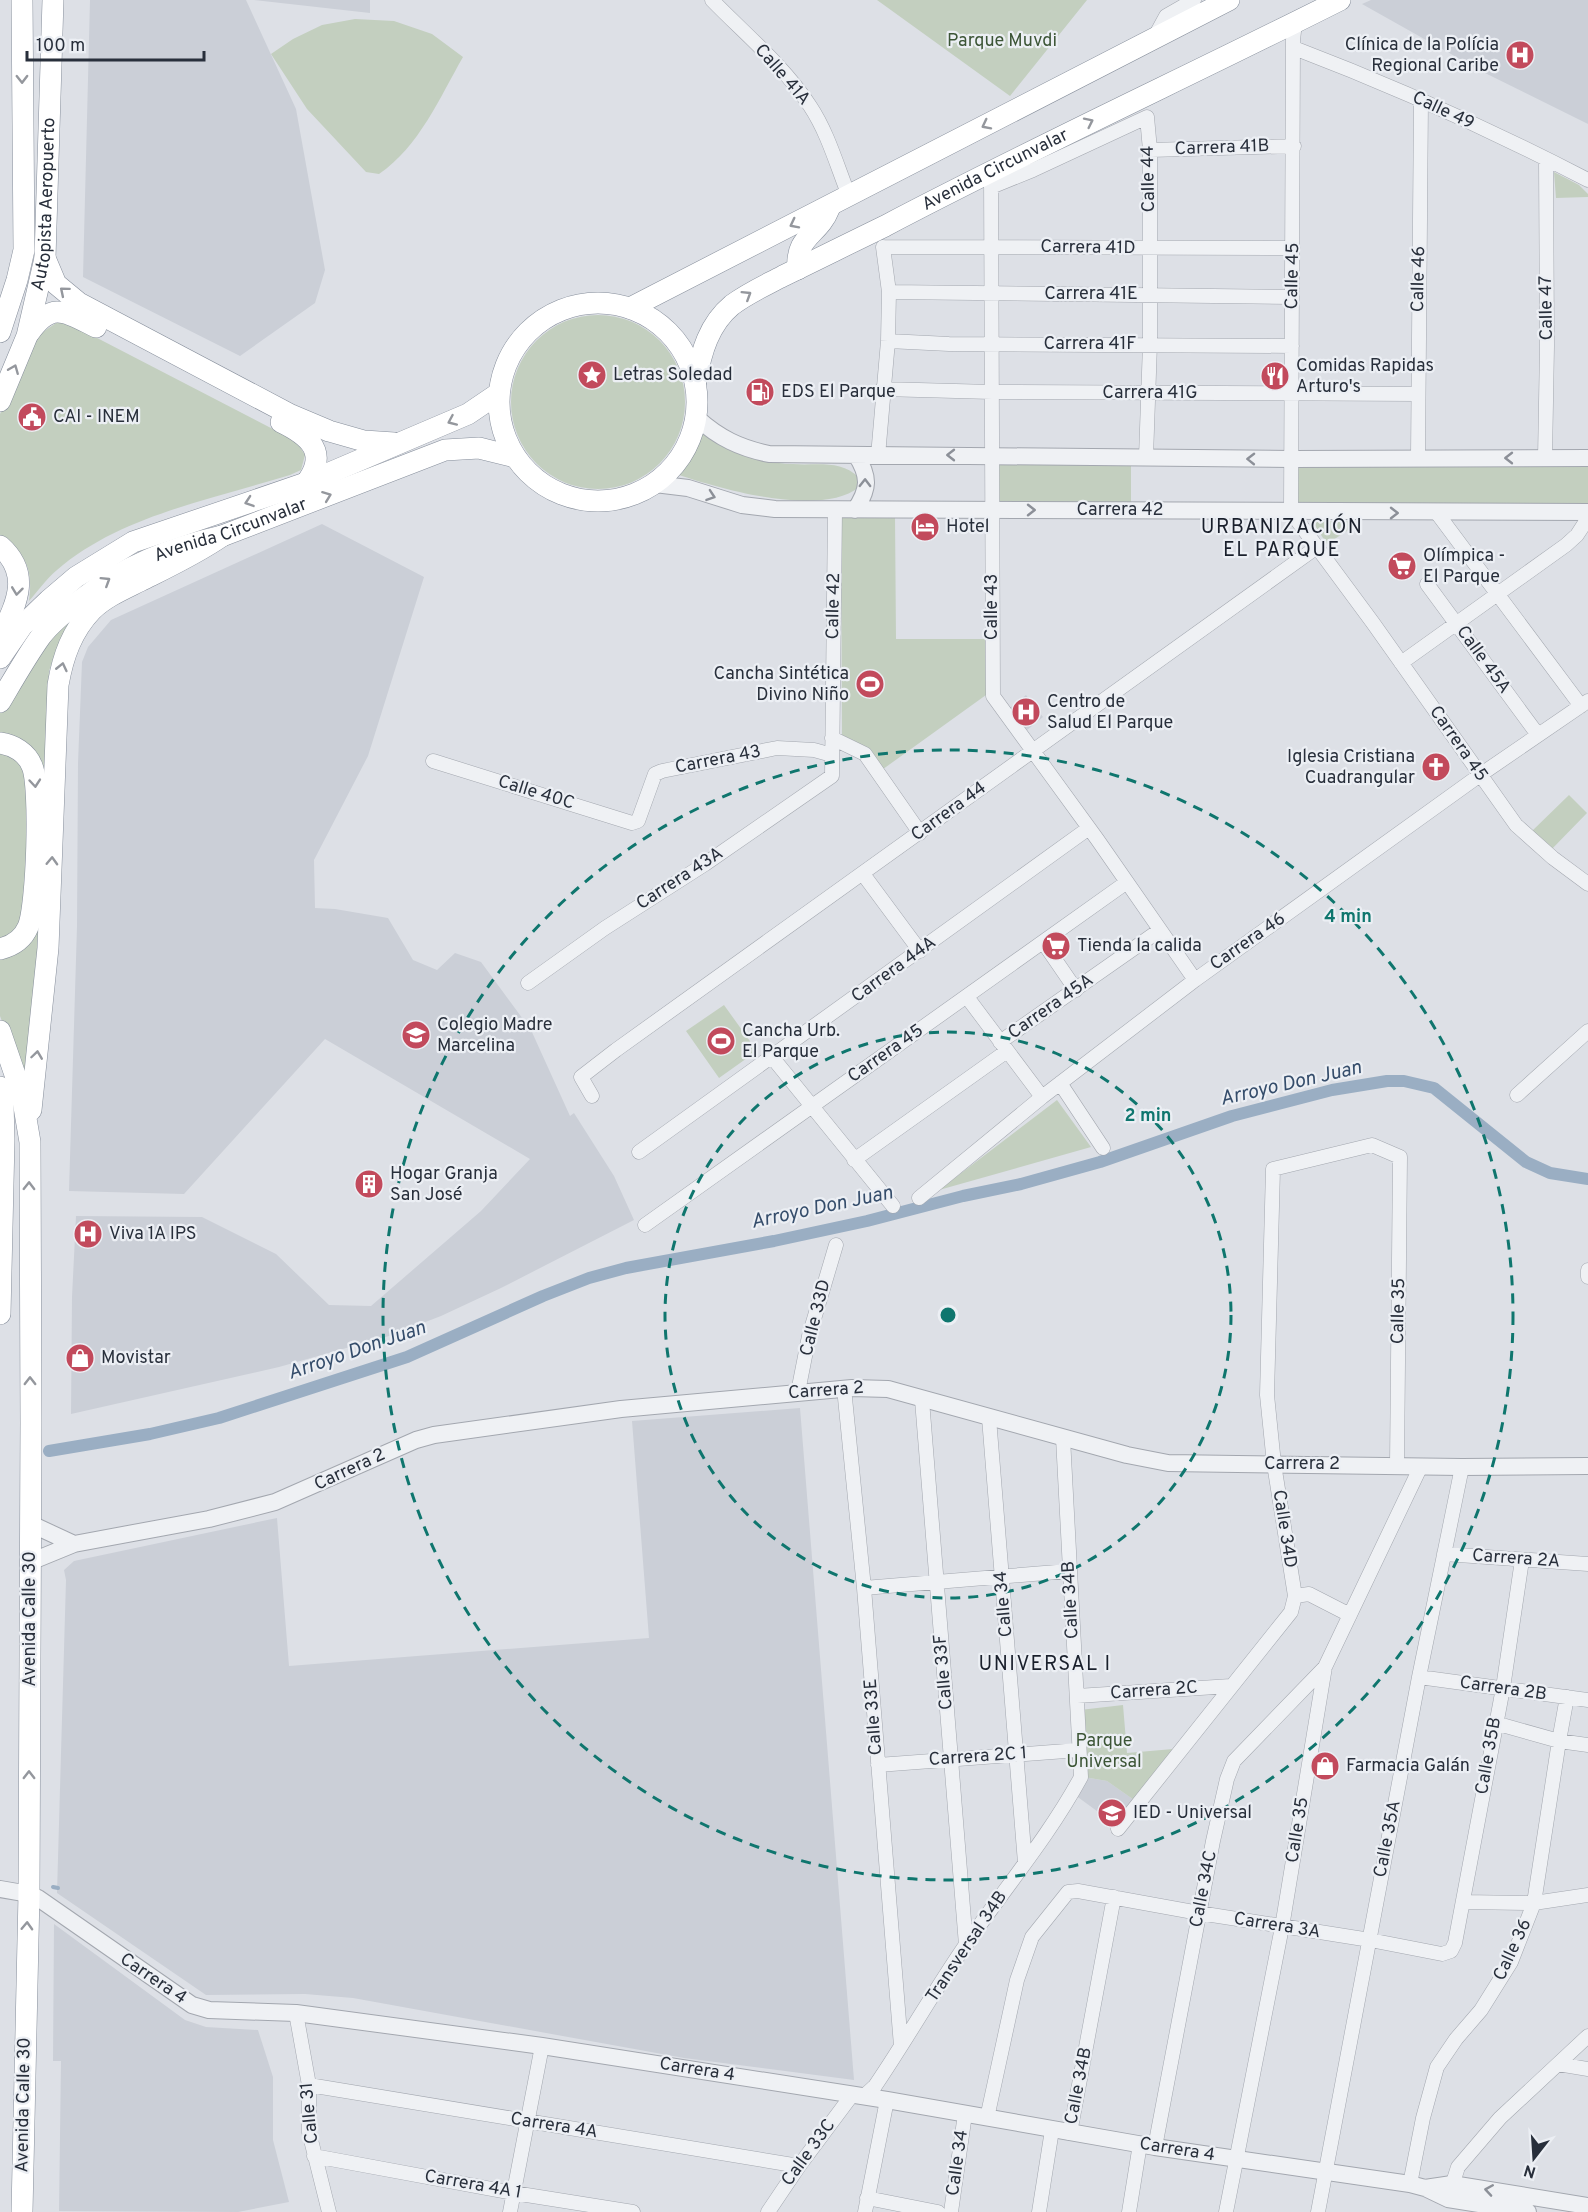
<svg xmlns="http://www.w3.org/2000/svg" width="1588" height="2212" font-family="Overpass,sans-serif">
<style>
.built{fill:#cbcfd7}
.green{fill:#c3cfbf}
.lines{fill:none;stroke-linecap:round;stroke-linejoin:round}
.stream{stroke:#9aaec3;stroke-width:4}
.canal{stroke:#9aaec3;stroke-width:12}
.minor-casing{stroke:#a3a7af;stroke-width:15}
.tertiary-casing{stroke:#a3a7af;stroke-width:18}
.trunk-casing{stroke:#868e9b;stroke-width:22}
.minor{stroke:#eff1f4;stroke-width:14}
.tertiary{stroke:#eff1f4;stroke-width:16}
.trunk{stroke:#fff;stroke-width:21}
.oneway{stroke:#94979d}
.oneway2{stroke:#8c9098}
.ring{fill:none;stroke:#0f766e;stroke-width:3;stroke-dasharray:10 8}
.labels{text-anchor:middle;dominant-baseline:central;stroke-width:4.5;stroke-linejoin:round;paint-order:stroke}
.park-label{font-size:18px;fill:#3c5536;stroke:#eceff4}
.poi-label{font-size:18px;fill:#282f3b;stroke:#eceff4;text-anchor:start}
.street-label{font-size:18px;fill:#282f3b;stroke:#eceff4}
.neighbourhood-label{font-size:20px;letter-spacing:1.5px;fill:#1a202c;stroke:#eceff4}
.water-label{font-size:20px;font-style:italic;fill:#354d6b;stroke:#eceff4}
.centre{fill:#0f766e;stroke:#eceff4;stroke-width:3}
.ring-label{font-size:18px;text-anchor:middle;font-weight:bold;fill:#0f766e;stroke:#eceff4;stroke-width:4.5;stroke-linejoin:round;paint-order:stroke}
</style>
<rect width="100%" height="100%" fill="#dde0e6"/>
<path class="built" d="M90,0H246L296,109L325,270L315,303L240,356L83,277Z
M254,0H370V13Z
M1371,0H1588V124L1483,72L1362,4Z
M322,524L424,577L368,756L314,860L315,908L335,909L388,918L413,960L437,970L455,953L481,962L531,1030L570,1116L574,1113L614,1176L634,1220L501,1288L441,1316L389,1336L279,1367L71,1414L72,1297L76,1216L202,1217L276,1254L329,1305L371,1306L481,1211L530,1159L325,1039L184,1194L69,1191L77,926L78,763L82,662L88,647L111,620Z
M1026,695L1043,717L1027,730L1010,708Z
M800,1408L854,2080L684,2058L353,1998L305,1994L206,1995L57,1893L66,1580L64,1570L74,1561L277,1518L289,1666L649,1638L632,1421Z
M1084,1777L1107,1781L1134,1800L1116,1825L1075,1795Z
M54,1924L185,2020L206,2027L258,2030L273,2077V2140L289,2202L238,2212L59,2211L61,2061H53Z"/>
<path class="green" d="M877,0H1087L1010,96Z
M355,19L394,21L432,34L463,57C440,97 419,147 379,174L366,172L307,109L271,54L293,39L322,25Z
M1554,172L1579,185L1588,194V197L1556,198Z
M511 402a87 87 0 1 1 174 0a87 87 0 1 1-174 0Z
M59,321L74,326L296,441L305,455L301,470L290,475C213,499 119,516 57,570C46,579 38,591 29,601C33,570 27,554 0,536V414L37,336Z
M703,432C723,446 736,454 761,460C771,462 782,464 793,464C816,466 841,459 859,478V487C821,518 721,489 679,475L693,456Z
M992,455L1131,457V511L992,510Z
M1588,458V508L1291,512L1292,459Z
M841,517H895L896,639H985L986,695L879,772L842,736Z
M1312,521H1362L1327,544Z
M73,620L57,648L49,671L45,792L0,738V713L34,659L64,622Z
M0,752L18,758L28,779L26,904L15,932L0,940Z
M1569,795L1587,813L1550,851L1531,832Z
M42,922L25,1084L0,1016V958Z
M724,1005L757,1051L719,1078L686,1031Z
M1057,1100L1091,1147L939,1190Z
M1123,1705L1127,1753L1173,1749L1134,1800L1107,1781L1084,1777L1080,1710Z"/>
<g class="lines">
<path class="stream" d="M53,1887L58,1888"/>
<path class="canal" d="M49,1451L150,1434L219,1418L407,1357L543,1296L589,1278L626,1268L774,1241L867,1221L963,1196L1021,1184L1100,1162L1232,1116L1332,1090L1387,1081H1404L1434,1088L1526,1162L1550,1173L1588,1179"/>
<g class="minor-casing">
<path id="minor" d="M712,0C745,34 784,66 810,106C828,133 837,166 849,196
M1295,23L1293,40L1291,512L1373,623L1516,825L1553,858L1588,884
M1154,38L1166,16L1194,0
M1294,48C1394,86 1493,131 1588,180
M1150,150L1294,146
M991,170L993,696L1097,839L1195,980
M991,187L1033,170L1147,117L1150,150V344L1146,457
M883,247L1293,248
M889,292L1292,297
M888,341L949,344L1292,346
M882,389L992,392L1418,394
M878,456L888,341L889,292L883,247
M1418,457L1421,101
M1545,458L1547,346L1546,159
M1437,513L1581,706
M1427,584L1538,735
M1401,663L1566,545L1577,535L1588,518
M832,738L865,754L920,833
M433,761L632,823L638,821L655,774L662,771L777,748L814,750L832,755
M863,874L920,951
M1043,942L1076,990
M528,983L605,928L705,864L832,776L835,510
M967,997L1042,1097
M1000,1042L1160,930
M772,1057L893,1206
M1060,1083L1103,1148
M1517,1095L1588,1031
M592,1096L581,1077L616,1050L1317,547
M639,1152L1089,828
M854,1160L1007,1051
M919,1198L1042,1097L1195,980L1480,775L1588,701
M645,1225L1127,882
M1588,1270V1277
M844,1388L864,1588L901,2046
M798,1392L809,1336L836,1245
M922,1400L966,1945
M989,1418L1025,1863
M1444,1554L1588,1564
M864,1588L1069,1571
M1295,1596L1309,1594L1350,1615
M1419,1677L1588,1700
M1077,1696L1231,1686
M1495,1723L1559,1741L1588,1745
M878,1765L1079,1750
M1118,1829L1291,1612L1295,1596L1274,1464L1267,1395L1273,1169L1372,1145L1400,1157L1397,1465
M1463,1902L1534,1903L1588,1895
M296,2013L309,2085V2132L329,2212
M1558,2064L1588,2069
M309,2085L799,2166
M863,2097L875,2086C907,2039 935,1989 967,1943C1005,1888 1049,1836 1081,1777L1063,1438
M987,2118L1017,1980L1032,1937L1068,1892L1078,1891L1199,1913L1370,1940L1442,1954L1451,1951L1455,1943L1503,1688L1522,1560
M1070,2133L1114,1897
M1155,2147L1213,1841L1227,1779L1234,1761L1325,1667
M314,2156L514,2193L633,2212
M1410,2184L1423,2118L1437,2067L1456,2039L1481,2010L1511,1962L1534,1903L1559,1741L1567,1697
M1450,2192L1458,2167L1500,2118L1588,2036
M867,2198L938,2212
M510,2212L542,2046
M768,2212L799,2166L852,2095
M865,2212L887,2100
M951,2212L965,2114
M1039,2212L1052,2130
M1129,2212L1140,2144
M1226,2212L1282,1927L1325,1667L1421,1466
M1318,2212L1419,1677L1462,1467"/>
</g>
<g class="tertiary-casing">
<path id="tertiary" d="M697,418C719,438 740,448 769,454L1292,459L1588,458
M655,484L688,488L742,505L775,509L1588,512
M855,510C869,489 870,477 856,455
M31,1524L74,1544
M30,1562L74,1544L209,1519L275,1502L416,1440L434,1435L621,1409L852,1388L888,1389L1127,1455L1168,1463L1462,1467L1588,1466
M0,1889L29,1894L38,1898L192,2005L209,2010L296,2013L542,2046L887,2100L1155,2147L1410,2184L1425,2188L1448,2199L1528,2212
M1425,2188L1452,2184L1588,2206"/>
</g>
<g class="trunk-casing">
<g id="trunk">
<path d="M45,258L56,284L79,303L291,415L329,431L364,441L394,443"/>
<path d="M798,269C795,236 819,235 829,209"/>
<circle cx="598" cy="402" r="99"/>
<path d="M630,308L1229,0"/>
<path d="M0,332L17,280L24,250L22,0"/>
<path d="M29,333C52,300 66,312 96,327"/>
<path id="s1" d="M696,381C701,352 709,324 732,305C748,293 766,285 783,276C817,259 851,243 885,226C1035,147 1189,76 1340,0"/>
<path id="s2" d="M0,401L27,336L45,258L53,0"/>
<path d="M281,422C310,436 329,453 306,483"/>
<path d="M0,546C33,575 15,606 0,638"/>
<path d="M0,658L22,626L49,600L76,577L133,542L306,483L468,414L499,393"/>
<path id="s3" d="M0,702C13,680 26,657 41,636C52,622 67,610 82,599C124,566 170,548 222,536L445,450L479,448L515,457"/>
<path d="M0,743C14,745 27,753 32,766C41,786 37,907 28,927C23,939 12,946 0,949"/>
<path d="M0,1031L22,1095L30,1142L31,1422L29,1894L22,2212"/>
<path d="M0,1087L3,1101L4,1140L0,1314"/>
<path d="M31,1110L48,948L58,685C63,656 72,631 92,610C105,597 124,589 140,581C168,567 196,554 222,536"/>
</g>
</g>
<use href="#minor" class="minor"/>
<use href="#tertiary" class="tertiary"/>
<use href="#trunk" class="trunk"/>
</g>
<defs><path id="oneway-chevron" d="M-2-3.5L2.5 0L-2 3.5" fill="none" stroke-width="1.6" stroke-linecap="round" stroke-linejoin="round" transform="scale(1.5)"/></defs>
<g class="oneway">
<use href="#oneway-chevron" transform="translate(22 79) rotate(89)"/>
<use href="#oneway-chevron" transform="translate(1089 122) rotate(-26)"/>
<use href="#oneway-chevron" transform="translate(986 125) rotate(153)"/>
<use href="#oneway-chevron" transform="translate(794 224) rotate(153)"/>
<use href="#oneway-chevron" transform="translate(64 291) rotate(-140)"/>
<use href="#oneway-chevron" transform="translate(747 295) rotate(-32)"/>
<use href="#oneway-chevron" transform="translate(14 369) rotate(-68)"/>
<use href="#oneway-chevron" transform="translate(452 421) rotate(156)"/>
<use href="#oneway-chevron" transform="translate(327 496) rotate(-21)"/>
<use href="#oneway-chevron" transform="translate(249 502) rotate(161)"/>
<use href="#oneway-chevron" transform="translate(106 581) rotate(-32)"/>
<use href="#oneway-chevron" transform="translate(17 591) rotate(97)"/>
<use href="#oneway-chevron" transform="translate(62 667) rotate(-77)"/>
<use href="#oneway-chevron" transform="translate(35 783) rotate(85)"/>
<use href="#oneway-chevron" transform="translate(52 861) rotate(-88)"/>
<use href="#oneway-chevron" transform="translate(37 1055) rotate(-82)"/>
<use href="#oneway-chevron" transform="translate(29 1186) rotate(-89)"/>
<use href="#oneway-chevron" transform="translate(30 1381) rotate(-90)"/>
<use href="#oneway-chevron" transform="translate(29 1775) rotate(-90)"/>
<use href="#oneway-chevron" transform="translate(27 1926) rotate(-88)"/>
</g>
<g class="oneway2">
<use href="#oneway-chevron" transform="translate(951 455) rotate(180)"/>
<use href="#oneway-chevron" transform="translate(1509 458) rotate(-180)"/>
<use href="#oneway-chevron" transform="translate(1251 459) rotate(-179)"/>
<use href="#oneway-chevron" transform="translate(865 483) rotate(-89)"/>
<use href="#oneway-chevron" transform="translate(711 496) rotate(19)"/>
<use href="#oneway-chevron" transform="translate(1031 510)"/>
<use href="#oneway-chevron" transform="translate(1394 513)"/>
<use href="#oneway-chevron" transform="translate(1489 2190) rotate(-171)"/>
</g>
<g class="ring">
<circle cx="948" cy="1315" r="283"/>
<circle cx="948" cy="1315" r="565"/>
</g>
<defs>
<g id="hospital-disc" transform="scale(1.5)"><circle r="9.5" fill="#c24a5c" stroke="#eceff4"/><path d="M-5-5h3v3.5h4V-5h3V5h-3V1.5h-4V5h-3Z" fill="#fff"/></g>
<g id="sight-disc" transform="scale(1.5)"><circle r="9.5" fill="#c24a5c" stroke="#eceff4"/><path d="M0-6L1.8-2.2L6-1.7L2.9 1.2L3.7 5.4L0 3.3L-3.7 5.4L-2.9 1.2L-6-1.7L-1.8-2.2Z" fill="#fff"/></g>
<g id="restaurant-disc" transform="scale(1.5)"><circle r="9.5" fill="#c24a5c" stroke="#eceff4"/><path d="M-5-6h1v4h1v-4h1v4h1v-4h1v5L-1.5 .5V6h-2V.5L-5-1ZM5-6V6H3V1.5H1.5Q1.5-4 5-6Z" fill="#fff"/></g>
<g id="fuel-disc" transform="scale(1.5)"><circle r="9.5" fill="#c24a5c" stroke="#eceff4"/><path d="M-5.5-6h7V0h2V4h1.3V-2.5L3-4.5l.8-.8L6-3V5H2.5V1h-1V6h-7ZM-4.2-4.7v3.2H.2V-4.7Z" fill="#fff"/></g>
<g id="civic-disc" transform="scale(1.5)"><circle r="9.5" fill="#c24a5c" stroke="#eceff4"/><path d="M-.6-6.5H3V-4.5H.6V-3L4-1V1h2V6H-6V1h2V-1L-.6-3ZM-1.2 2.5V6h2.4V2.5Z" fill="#fff"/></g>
<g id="hotel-disc" transform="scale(1.5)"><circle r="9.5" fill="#c24a5c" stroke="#eceff4"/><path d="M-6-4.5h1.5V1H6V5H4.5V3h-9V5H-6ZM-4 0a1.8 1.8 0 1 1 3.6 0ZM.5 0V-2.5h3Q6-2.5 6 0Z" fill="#fff"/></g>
<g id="supermarket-disc" transform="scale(1.5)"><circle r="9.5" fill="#c24a5c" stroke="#eceff4"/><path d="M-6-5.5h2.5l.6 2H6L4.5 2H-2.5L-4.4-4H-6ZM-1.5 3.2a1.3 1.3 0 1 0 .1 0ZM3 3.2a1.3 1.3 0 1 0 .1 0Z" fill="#fff"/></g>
<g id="stadium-disc" transform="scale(1.5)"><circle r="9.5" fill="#c24a5c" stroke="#eceff4"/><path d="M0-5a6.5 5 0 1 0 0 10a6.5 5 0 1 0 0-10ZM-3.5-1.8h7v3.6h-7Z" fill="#fff"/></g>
<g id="church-disc" transform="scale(1.5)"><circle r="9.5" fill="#c24a5c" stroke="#eceff4"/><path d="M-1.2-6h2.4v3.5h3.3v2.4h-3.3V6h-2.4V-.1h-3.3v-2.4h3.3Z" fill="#fff"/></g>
<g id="school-disc" transform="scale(1.5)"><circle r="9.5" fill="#c24a5c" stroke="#eceff4"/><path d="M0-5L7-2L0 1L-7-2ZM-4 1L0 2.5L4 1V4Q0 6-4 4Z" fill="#fff"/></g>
<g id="building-disc" transform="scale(1.5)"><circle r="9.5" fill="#c24a5c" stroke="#eceff4"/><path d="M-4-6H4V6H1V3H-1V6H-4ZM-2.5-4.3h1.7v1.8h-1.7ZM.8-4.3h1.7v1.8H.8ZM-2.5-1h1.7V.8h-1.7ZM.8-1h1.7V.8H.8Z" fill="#fff"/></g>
<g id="shop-disc" transform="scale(1.5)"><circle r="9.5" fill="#c24a5c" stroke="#eceff4"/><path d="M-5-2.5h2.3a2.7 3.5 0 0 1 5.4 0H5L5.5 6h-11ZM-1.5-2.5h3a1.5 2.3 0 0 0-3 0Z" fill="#fff"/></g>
</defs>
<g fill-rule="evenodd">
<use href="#hospital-disc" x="1520" y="55"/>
<use href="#sight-disc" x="592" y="375"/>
<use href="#restaurant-disc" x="1275" y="376"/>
<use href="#fuel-disc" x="760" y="392"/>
<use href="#civic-disc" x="32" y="417"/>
<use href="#hotel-disc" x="925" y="527"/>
<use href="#supermarket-disc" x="1402" y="566"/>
<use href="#stadium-disc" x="870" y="684"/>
<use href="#hospital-disc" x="1026" y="712"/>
<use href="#church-disc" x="1436" y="767"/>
<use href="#supermarket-disc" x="1056" y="946"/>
<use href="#school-disc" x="416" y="1035"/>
<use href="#stadium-disc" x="721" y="1041"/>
<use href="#building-disc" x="369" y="1184"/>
<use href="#hospital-disc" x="88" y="1234"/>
<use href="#shop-disc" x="80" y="1358"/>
<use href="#shop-disc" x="1325" y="1766"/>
<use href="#school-disc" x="1112" y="1813"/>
</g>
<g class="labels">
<g class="park-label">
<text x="1002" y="41">Parque Muvdi</text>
<text x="1104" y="1741">Parque<tspan x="1104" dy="21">Universal</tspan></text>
</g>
<g class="poi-label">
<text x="1499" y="45" text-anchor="end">Clínica de la Polícia<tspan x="1499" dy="21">Regional Caribe</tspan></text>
<text x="1296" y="366">Comidas Rapidas<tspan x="1296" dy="21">Arturo's</tspan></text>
<text x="613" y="375">Letras Soledad</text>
<text x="781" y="392">EDS El Parque</text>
<text x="53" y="417">CAI - INEM</text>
<text x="946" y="527">Hotel</text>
<text x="1423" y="556">Olímpica -<tspan x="1423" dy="21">El Parque</tspan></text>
<text x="849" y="674" text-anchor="end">Cancha Sintética<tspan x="849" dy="21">Divino Niño</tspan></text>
<text x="1047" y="702">Centro de<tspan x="1047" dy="21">Salud El Parque</tspan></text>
<text x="1415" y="757" text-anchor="end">Iglesia Cristiana<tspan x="1415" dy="21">Cuadrangular</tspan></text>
<text x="1077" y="946">Tienda la calida</text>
<text x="437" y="1025">Colegio Madre<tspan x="437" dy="21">Marcelina</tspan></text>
<text x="742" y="1031">Cancha Urb.<tspan x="742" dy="21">El Parque</tspan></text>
<text x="390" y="1174">Hogar Granja<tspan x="390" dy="21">San José</tspan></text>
<text x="109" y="1234">Viva 1A IPS</text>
<text x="101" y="1358">Movistar</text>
<text x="1346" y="1766">Farmacia Galán</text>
<text x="1133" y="1813">IED - Universal</text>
</g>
<g class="street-label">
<text transform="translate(782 75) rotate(49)">Calle 41A</text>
<text transform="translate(1443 111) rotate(25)">Calle 49</text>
<text transform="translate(1222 148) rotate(-2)">Carrera 41B</text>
<text stroke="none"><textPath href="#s1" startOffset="382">Avenida Circunvalar</textPath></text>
<text transform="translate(1149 179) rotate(-91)">Calle 44</text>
<text stroke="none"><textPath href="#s2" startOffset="204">Autopista Aeropuerto</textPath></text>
<text transform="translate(1088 248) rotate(1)">Carrera 41D</text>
<text transform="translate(1293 276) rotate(-89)">Calle 45</text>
<text transform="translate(1419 279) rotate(-89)">Calle 46</text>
<text x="1091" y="294">Carrera 41E</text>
<text transform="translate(1547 308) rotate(-91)">Calle 47</text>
<text x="1090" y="344">Carrera 41F</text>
<text x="1150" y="393">Carrera 41G</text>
<text x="1120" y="510">Carrera 42</text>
<text stroke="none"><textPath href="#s3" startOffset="298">Avenida Circunvalar</textPath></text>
<text transform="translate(834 606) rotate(-89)">Calle 42</text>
<text transform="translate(992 607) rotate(-90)">Calle 43</text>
<text transform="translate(1483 660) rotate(54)">Calle 45A</text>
<text transform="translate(1458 744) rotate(55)">Carrera 45</text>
<text transform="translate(718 760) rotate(-11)">Carrera 43</text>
<text transform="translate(536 793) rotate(17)">Calle 40C</text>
<text transform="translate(949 812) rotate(-36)">Carrera 44</text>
<text transform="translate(680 879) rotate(-33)">Carrera 43A</text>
<text transform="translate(1248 942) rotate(-35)">Carrera 46</text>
<text transform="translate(894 970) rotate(-36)">Carrera 44A</text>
<text transform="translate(1051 1007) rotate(-35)">Carrera 45A</text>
<text transform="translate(886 1054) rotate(-35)">Carrera 45</text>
<text transform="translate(1399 1311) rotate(-89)">Calle 35</text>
<text transform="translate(816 1318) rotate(-76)">Calle 33D</text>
<text transform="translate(826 1391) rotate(-4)">Carrera 2</text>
<text x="1302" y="1464">Carrera 2</text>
<text transform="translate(350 1470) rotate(-25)">Carrera 2</text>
<text transform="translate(1284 1529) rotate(81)">Calle 34D</text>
<text transform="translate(1516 1559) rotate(4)">Carrera 2A</text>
<text transform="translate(1071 1600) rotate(-93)">Calle 34B</text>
<text transform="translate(1004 1604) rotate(-95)">Calle 34</text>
<text transform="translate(30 1619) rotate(-90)">Avenida Calle 30</text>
<text transform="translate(944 1672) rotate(-95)">Calle 33F</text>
<text transform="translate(1503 1689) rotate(8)">Carrera 2B</text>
<text transform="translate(1154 1691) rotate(-4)">Carrera 2C</text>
<text transform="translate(874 1717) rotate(-94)">Calle 33E</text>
<text transform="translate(1489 1756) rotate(-80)">Calle 35B</text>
<text transform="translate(978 1757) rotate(-4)">Carrera 2C 1</text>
<text transform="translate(1298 1830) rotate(-81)">Calle 35</text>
<text transform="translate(1388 1839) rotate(-79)">Calle 35A</text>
<text transform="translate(1204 1889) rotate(-79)">Calle 34C</text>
<text transform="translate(1277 1926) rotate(9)">Carrera 3A</text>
<text transform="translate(967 1947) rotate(-56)">Transversal 34B</text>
<text transform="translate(1513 1950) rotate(-65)">Calle 36</text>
<text transform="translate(153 1979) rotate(34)">Carrera 4</text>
<text transform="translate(697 2070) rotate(9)">Carrera 4</text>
<text transform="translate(1079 2086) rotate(-79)">Calle 34B</text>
<text transform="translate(24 2105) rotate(-89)">Avenida Calle 30</text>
<text transform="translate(310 2113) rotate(-95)">Calle 31</text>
<text transform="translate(554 2126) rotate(9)">Carrera 4A</text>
<text transform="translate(1177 2150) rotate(9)">Carrera 4</text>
<text transform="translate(809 2153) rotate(-54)">Calle 33C</text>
<text transform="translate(958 2163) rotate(-82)">Calle 34</text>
<text transform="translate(473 2185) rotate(10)">Carrera 4A 1</text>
</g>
<g class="neighbourhood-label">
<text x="1282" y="528">URBANIZACIÓN<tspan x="1282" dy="23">EL PARQUE</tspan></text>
<text x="1045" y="1665">UNIVERSAL I</text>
</g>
<g class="water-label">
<text transform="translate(1291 1084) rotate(-13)">Arroyo Don Juan</text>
<text transform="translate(822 1208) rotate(-12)">Arroyo Don Juan</text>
<text transform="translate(357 1351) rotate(-19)">Arroyo Don Juan</text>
</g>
</g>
<circle cx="948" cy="1315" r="9" class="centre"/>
<g class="ring-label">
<text x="1348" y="922">4 min</text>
<text x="1148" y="1121">2 min</text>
</g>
<g transform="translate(1534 2158) rotate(197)" stroke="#eceff4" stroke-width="4.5" paint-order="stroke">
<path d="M0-4.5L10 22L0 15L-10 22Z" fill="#282f3b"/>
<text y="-9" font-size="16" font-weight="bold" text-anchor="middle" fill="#282f3b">N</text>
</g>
<path d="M27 51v9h177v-9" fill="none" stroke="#282f3b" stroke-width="3"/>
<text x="36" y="51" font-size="18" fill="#282f3b" stroke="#eceff4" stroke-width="4.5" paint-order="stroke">100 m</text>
</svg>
